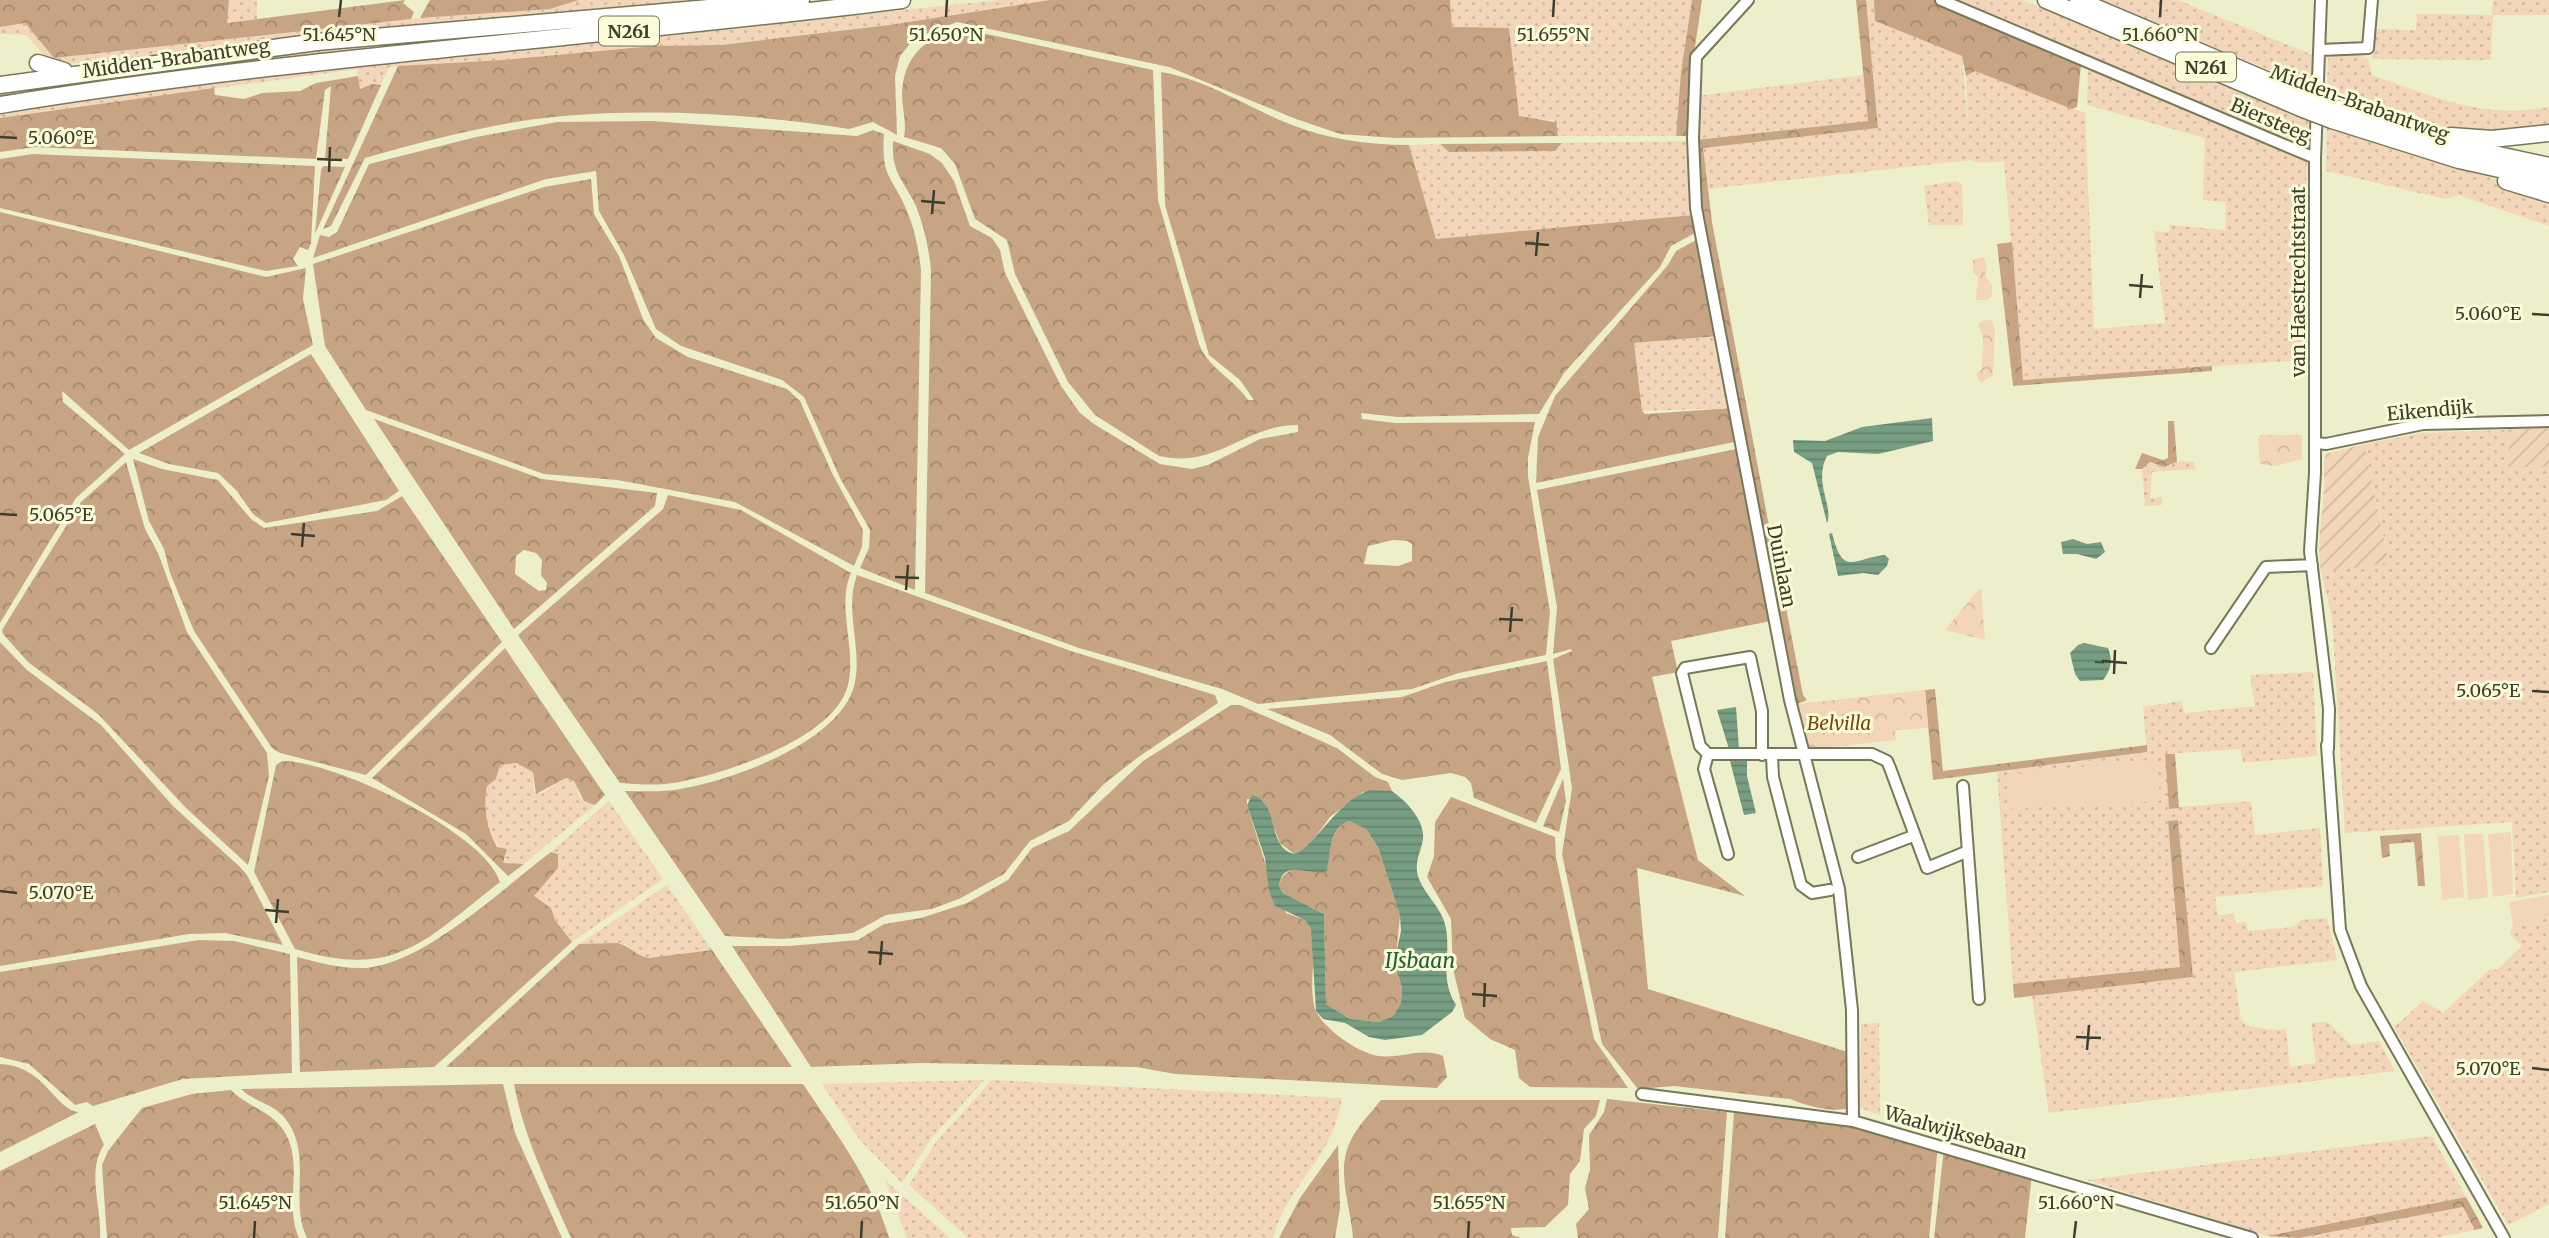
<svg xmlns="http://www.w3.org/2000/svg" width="2549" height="1238" font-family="Merriweather,serif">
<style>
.grass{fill:url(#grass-dots)}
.forest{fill:url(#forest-crowns);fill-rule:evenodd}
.park{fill:url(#park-crowns)}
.garden{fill:url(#garden-furrows)}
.pitch{fill:#f3d6ba}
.water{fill:url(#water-rules);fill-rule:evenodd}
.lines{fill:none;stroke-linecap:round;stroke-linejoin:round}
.ferry{stroke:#216039;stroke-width:2;stroke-dasharray:9 7;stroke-linecap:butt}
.minor-casing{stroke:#767857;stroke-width:14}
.highway-casing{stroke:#767857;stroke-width:19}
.minor{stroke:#fff;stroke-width:10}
.highway{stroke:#fff;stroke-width:16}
.highway-bridge-casing{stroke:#767857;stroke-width:19;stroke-linecap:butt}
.highway-bridge{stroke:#fff;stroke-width:16}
.ticks{fill:none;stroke:#3d3e2f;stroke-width:2.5}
.labels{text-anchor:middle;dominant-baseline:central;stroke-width:6;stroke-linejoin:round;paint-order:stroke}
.shield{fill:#fafcd7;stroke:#767761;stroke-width:2}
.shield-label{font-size:18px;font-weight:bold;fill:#3d3e2f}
.street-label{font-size:19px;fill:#3d3e2f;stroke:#fafcd7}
.park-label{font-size:19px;font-style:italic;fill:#74480e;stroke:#fafcd7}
.water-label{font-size:21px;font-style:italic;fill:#216039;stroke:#fafcd7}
.ticks-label{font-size:18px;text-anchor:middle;fill:#3d3e2f;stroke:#fafcd7;stroke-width:6;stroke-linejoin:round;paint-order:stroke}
</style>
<defs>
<pattern id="grass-dots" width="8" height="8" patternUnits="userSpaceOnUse" patternTransform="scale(1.75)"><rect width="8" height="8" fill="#f3d6ba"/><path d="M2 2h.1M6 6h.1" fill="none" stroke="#d1b9a0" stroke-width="1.8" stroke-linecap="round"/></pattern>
<pattern id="forest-crowns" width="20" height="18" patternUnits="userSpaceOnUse" patternTransform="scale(1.75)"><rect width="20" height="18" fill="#c7a584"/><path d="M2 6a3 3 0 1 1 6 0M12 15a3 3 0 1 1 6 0" fill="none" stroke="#a3886c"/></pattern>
<pattern id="park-crowns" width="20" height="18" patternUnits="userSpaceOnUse" patternTransform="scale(1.75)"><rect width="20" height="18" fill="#f3d6ba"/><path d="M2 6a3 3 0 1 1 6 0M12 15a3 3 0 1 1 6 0" fill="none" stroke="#d1b9a0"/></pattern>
<pattern id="garden-furrows" width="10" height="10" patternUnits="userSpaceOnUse" patternTransform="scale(1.75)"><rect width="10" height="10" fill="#f3d6ba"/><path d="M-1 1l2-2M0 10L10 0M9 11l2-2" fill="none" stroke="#d1b9a0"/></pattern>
<pattern id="water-rules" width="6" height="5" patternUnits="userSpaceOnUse" patternTransform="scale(1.75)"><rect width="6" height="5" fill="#779e82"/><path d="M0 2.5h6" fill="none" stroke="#63826b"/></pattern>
</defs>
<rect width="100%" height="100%" fill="#edefca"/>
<path class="grass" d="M229,0H257V19L226,23Z
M579,0H735L335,35L60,65L50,62L26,35L0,34V27L25,23L55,58L381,21L550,9Z
M998,0H1050L889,25L721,45L653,46L503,60L389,67L381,85L372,84L365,90L357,85L358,69L0,118V109L291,68L640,38Z
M1450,0H1692L1681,72L1676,136H1558L1556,120L1521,118L1452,27Z
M1866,0H1874L1875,21L1962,56L1968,127L1966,76L1975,71L2085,113L2094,329L2165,323L2154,231L2169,232L2170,225L2225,230L2226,202L2203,200L2205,138L2087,105L2088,67L2307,159L2302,360L2023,380L2004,161L1980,163L1971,160L1707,189L1703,148L1878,128Z
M1952,0H2022L2128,42L2309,120L2307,151Z
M2099,0H2178L2303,51L2313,55L2311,87Z
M2493,0H2549V15H2493L2491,60L2372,59L2374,29L2416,30L2417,14L2492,15Z
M401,38L396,48L0,99V89Z
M2328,53L2358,54L2368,59L2372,75C2433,96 2483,120 2549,107V129L2492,136L2438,130L2327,92Z
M1864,75L1868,121L1696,140V96Z
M2327,127L2549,196V226L2458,195L2445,199L2326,171Z
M1689,141L1693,215L1436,239L1409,145L1440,144L1450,152L1554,151L1562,143Z
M1956,181L1962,184L1963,225H1929L1924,186Z
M1718,336L1733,408L1642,411L1634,343Z
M2508,430L2509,466L2549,467V892L2516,898L2512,822L2345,833L2332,617L2321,572L2389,562L2364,444L2422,433Z
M2182,461L2194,462L2195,469L2152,472L2150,498L2162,497V505L2145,506L2142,469C2150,458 2153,466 2164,466C2169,466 2175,462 2182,461Z
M2313,672L2317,756L2243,763L2241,749L2165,754L2169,808L2251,801L2255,835L2320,828L2323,886L2215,897L2218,915L2234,914L2236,923L2246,922L2248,931L2294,927L2301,920L2327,918L2337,960L2234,972L2241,1020L2246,1025C2260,1028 2272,1031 2286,1029L2290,1067L2316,1063L2311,1023L2328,1022L2351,1045L2379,1041L2395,1071L2049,1113L2032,996L2193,977L2178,820L2168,821L2180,967L2013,984L1997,772L2147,752L2143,707L2181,701L2185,713L2255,706L2250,675Z
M505,762L516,763L533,772L534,791L541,794L566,778L574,781L580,798L595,805L524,864L505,865L503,863L507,854C481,836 473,780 505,762Z
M609,801L663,879L572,942L555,920L551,908L534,896L558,868V854L551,852Z
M667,885L712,950L656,958L640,957L626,944H579Z
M2549,918V1204L2508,1225L2394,1027L2424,1001L2443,1013L2490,969L2497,970L2522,946L2510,934L2513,925Z
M1879,1023L1880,1115L1860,1108L1861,1024Z
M984,1080L931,1139L902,1183L859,1139L822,1084Z
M992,1080L1342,1098C1334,1158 1287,1184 1273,1238H968L909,1185L936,1142Z
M2432,1136L2466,1197L2267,1236L2087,1180Z
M885,1180L950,1238H907Z
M2463,1207L2475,1230L2434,1238H2299Z"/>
<path class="forest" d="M0,0H229L227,23L405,0L403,3L414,12L411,19L54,58L25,23L0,27Z
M430,0H579L550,9L420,18Z
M1050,0H1450L1452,27L1509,28L1519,116L1554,122L1556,119L1558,136L1395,138L1340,134L1296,119L1169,67L957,22L914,39L900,56L895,76L897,135L873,122L849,129C756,114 657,108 563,116C496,122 429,140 365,158L331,226L323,229L398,66L503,60L653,46L721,45L889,25Z
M1692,0H1702L1690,80L1689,136H1676L1681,72Z
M1856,0H1866L1878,128L1703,148L1712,222L1769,526L1760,525C1739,397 1703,270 1696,140L1868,121Z
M1874,0H1937L2081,64L2077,107L2072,109L1975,71L1966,76L1962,56L1875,21Z
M963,29L1153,70L1158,200L1199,344C1209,369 1233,378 1248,400H1254L1240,380L1209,355L1165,205L1161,72C1205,79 1246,106 1287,123C1326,139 1367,145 1409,145L1436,239L1693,215L1695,233L1671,246L1660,267L1564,373L1539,414L1398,417L1361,413L1362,419L1395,423L1535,422L1528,458V476L1550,612L1546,655L1459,673L1412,689L1258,704L1222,689L1079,648L925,593L931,270C929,249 924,226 916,206C904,181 891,173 893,141L930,154L942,163L954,181L970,226L992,238L1000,250L1005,273L1061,386L1080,413L1094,424L1160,464L1192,469L1208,465L1260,439L1298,432V425C1244,425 1217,469 1159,456L1095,415L1068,382L1015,274L1007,240L975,219L955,164L941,148L904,137C907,123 902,108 902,94C903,56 927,35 963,29ZM1393,540L1407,541L1412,544V561L1398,566L1364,564L1368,546Z
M358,76L360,89L372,84L381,85L348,159L325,158L331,86L325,90L316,159L35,147L0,152V118L214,88L215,95L244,99L262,93L300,91L316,83Z
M652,121L857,136L873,130L884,134C881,179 892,175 907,211C915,230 919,251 921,270L915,590L860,568L869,548L870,530L840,478L804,397L782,380L681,346L656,329L624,255L599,211L596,171L546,179L313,258L320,235L329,237L337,232L369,164L476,137L557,122Z
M1562,143L1555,151L1449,152L1440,144Z
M33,154L315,166L311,243L308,250L300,247L293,259L298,266L266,271L0,208V159Z
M323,166L345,167L315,234L321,170Z
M591,179L594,214L619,256L643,319L656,338L688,357L787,389L800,401L833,475L863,530L862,547L854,566L735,502L617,480L544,474L366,410L325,346L313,264L544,187Z
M0,212L266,277L306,268L303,299L313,345L129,450L62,391L63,402L125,454L76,498L0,623Z
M1696,240L1718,336L1634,343L1642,411L1645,414L1733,408L1739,441L1536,483L1538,437L1555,396L1668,265L1676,251Z
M2012,242L2023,380L2212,366V371L2013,386L1997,244Z
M311,354L399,491L386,500L266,523L253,514L237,491L218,473L169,464L139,453Z
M374,419L542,479L657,493L655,506L514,629ZM524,550L536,553L542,560L541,575L547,583L546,590L539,591L515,574L516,556Z
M2168,421H2174L2177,462L2164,467L2150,462L2142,469H2135L2142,453L2163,460L2168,458Z
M1741,448L1758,562L1771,621L1671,641L1678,672L1652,677L1698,860L1745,896L1637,868L1648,989L1851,1053L1850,1108C1832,1113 1807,1106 1790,1099L1674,1086L1638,1089L1602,1044L1562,854L1572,788L1553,659L1572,651L1571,649L1553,654L1557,607L1537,490Z
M133,459L162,469L218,480L251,519L264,528L377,511L402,496L502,642L366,775L280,753L272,748L194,631L170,573L164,549L149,521Z
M126,462L145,529L158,553L187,632L267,753L269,776L248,865L186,808L98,714L28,662L3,634L2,630L81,502Z
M668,495L741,510L851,573C836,607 857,649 848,685C835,739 722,775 673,783C655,786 637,784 620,783L518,635L663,509Z
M1763,531L1772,536L1803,695L1807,700L1797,704L1770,580Z
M857,575L1074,652L1215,695L1218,703L1137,758L1104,784L1069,821L1030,841L1004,874L961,898L932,909L886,915L853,933L782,939L725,936L625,791C641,791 658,792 674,790C726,783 844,742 855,682C862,647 844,610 857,575Z
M0,642L27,670L101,725L173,806L239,866L247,875L283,945L225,933L189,934L0,966Z
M505,648L605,795L595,805L584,801L574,781L566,778L536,794L533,772L516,763L500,765L496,779L487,786C483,808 486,827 497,847L507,849L503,863L524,864L508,876L466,834L372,778Z
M1547,661L1561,769L1536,823L1474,798L1471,783L1465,777L1451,773L1402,780L1382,774L1330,735L1267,709L1402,697L1445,682Z
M1935,689L1943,771L2147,745V752L1933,780L1925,690Z
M1231,705H1240L1337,748L1375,777L1388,782L1392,791L1363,792L1330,817L1305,851L1294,854L1280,843L1264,802L1247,799V805L1268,872L1286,913L1305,920L1311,929C1317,953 1309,980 1314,1005C1317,1025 1359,1054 1379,1056C1402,1059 1421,1047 1443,1056L1447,1077L1437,1088L1175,1074L1137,1067L922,1063L811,1067L732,946H789L858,940L884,924L921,918L967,903L1008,880L1032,848L1069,831L1143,761Z
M2165,754H2175L2179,808L2169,809Z
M282,761C332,760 485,832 500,882C425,940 397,980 295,949L254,872L276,765Z
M1563,779L1566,801L1559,832L1543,826Z
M1451,797L1555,837L1556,857L1594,1039L1628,1088L1530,1087L1519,1078L1515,1050L1490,1039L1465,1018L1453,969L1451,919L1427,877L1434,856L1435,822Z
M2178,820L2193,977L2014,998L2013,984L2180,967L2168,821Z
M1353,821L1366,829L1378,847L1400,916L1395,966L1402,987L1401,1003L1393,1016L1379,1022L1350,1019L1326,1004L1324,914L1283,893L1279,886C1283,863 1310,868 1328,867C1329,849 1332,822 1353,821Z
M2421,833L2425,886H2418L2414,842L2389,844L2390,856L2382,858L2380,836Z
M551,852L558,854V868L534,896L551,908L555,920L572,942L442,1060L434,1067L300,1072L297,957C320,963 342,969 366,968C425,963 503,888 551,852Z
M199,940L234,941L290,954L292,1073L183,1079L93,1106L87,1102L75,1105L29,1064L0,1057V972Z
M617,943C630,945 635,956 649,958L712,950L792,1067H446L579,944Z
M0,1064C44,1065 56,1111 79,1112L0,1152Z
M503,1084L515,1133L562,1238H307C288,1199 315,1152 283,1116C271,1103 253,1101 241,1089Z
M514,1084H803C835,1132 873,1182 889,1238H571C549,1188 524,1138 514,1084Z
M231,1090C246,1106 269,1110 282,1128C306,1161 283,1203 299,1238H107L102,1165L108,1151L142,1108L192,1094Z
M1607,1099L1727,1112L1718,1238H1578L1576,1224L1589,1209L1585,1188L1590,1170L1589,1135L1604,1112Z
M1381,1100H1600L1596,1116L1584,1129L1580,1161L1570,1174L1568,1205L1545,1227L1511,1228L1512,1235L1521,1238H1353C1351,1206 1335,1171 1351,1140C1358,1125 1371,1113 1381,1100Z
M1734,1112L1859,1127L1938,1146L1929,1238H1725Z
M95,1124L104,1145C86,1171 102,1208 100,1238H0V1171Z
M1338,1145L1340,1208L1335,1238H1279L1300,1198Z
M1944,1148L2032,1173L2025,1238H1934Z
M2466,1197L2483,1228L2475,1230L2463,1207L2299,1238L2267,1236Z"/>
<path class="park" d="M1984,257L1987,267L1985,275L1992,285V296L1987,300H1976L1978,277L1973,272V260Z
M1991,319L1995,329L1993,375L1981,383L1976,374L1982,369L1983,337L1978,323Z
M2261,435H2302V459L2275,466L2260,464L2258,439Z
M1981,589L1985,640L1945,630L1978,590Z
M1925,690L1928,728L1895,730L1896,740L1805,750L1797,704Z"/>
<path class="garden" d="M2508,425H2549V467H2509Z
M2364,444L2389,563L2321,572C2316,542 2323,517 2324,487C2325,476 2322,465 2326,454Z"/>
<path class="pitch" d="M2157,759L2160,801L2009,809L2006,775Z
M2511,832L2513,894L2493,897L2488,834Z
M2464,834H2483L2488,897L2468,900Z
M2459,835L2464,897L2442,900L2438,836Z
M2549,895V918L2513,925L2509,902Z"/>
<path class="water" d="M1932,418L1933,441L1878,454L1838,452L1827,456C1813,482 1834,507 1827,523L1812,463L1794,452L1793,440L1825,441L1862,427Z
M1832,533C1843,578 1854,558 1885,555L1889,559L1887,566L1878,575L1863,573L1838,576L1829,534Z
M2073,539L2087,544L2101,542L2105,552L2096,559L2077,554H2063L2061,542Z
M2084,643L2108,648C2113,660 2111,670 2103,680L2080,681L2075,674L2070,653L2078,645Z
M1736,707L1739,749H1729L1717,710Z
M1747,760V776L1756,813L1744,815L1730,761Z
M1370,790L1392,791C1406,801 1425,820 1423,839C1421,852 1414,862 1418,876C1424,895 1442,907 1446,928C1451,958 1439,977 1456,1005L1452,1012L1422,1035L1385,1040L1369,1037L1345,1023L1323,1019L1316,1011L1311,929L1305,920L1275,906L1269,891L1265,858L1247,805L1252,795C1280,802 1266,847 1294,854C1312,851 1336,801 1370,790ZM1350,821L1366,829L1378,847L1400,916L1401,931L1394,963L1402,987L1401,1003L1393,1016L1379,1022L1350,1019L1326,1004L1324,914L1283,893L1279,886C1283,857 1309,877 1327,871C1331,853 1328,827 1350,821Z"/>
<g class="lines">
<path class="ferry" d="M2095,662L2111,663"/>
<g class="minor-casing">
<path id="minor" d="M1748,0L1696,57L1693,138L1696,208L1790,700L1839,889L1852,1010L1853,1121
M1941,0L2315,158
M2321,0L2315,158V473L2310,551L2329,709L2328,749
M2320,50L2368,48L2372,0
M2316,443L2326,444L2423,424L2549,421
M2211,648L2266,567L2312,565
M2327,745L2340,930L2361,986L2504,1238
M1708,754L1704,769L1728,854
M1762,755V711L1750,657L1685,668L1682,673L1700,746L1708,754H1872L1887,761L1890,768L1927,868L1966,852
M1772,756L1773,777L1801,885L1812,893L1830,890
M1963,786L1979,999
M1858,857L1913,836
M1642,1094L1853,1121L2252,1238"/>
</g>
<g class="highway-casing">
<path id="highway" d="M2046,0L2303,109
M2078,0L2304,96
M38,63L64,71
M0,85L317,42L801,0
M0,105C299,56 601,38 902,0
M2332,107L2457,146L2549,166
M2332,120L2459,160L2549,180
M2451,136L2492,139L2549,133
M2506,181L2549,194"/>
</g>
<use href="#minor" class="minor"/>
<use href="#highway" class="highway"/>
<g class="highway-bridge-casing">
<path id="highway-bridge" d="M2304,96L2332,107
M2303,109L2332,120"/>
</g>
<use href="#highway-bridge" class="highway-bridge"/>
</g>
<path class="ticks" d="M339,17L341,0M946,17L947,0M1553,17L1554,0M2160,17L2161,0M0,137L17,138M317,159L342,160M329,172L330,147M921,201L945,203M932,214L934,190M1525,243L1549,245M1536,256L1538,232M2129,285L2153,287M2140,298L2142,274M2532,314L2549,315M0,514L17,515M291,534L315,536M302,547L304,523M895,577L919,578M906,590L908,565M1499,619L1523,620M1510,632L1512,607M2102,661L2127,663M2114,674L2115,650M2532,691L2549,692M0,891L17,893M265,910L289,912M276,923L278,899M868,952L893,954M880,965L882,941M1472,994L1497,996M1484,1007L1485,983M2076,1037L2101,1038M2087,1050L2089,1025M2532,1068L2549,1070M254,1238L255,1221M861,1238L862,1221M1468,1238L1469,1221M2074,1238L2076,1221"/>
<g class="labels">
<g class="shield">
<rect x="599" y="16.5" width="60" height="29" rx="5"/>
<rect x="2176" y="52.5" width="60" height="29" rx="5"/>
</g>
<g class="shield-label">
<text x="629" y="31">N261</text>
<text x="2206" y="67">N261</text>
</g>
<g class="street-label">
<text transform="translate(176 58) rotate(-8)">Midden-Brabantweg</text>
<text transform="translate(2360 103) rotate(20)">Midden-Brabantweg</text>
<text transform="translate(2271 120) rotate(23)">Biersteeg</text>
<text transform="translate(2298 282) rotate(-90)">van Haestrechtstraat</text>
<text transform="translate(2430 410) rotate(-5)">Eikendijk</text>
<text transform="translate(1782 566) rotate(79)">Duinlaan</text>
<text transform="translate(1956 1132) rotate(16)">Waalwijksebaan</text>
</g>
<g class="park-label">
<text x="1839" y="723">Belvilla</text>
</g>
<g class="water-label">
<text x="1420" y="960">IJsbaan</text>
</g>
</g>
<g class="ticks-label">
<text x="339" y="41">51.645°N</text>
<text x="946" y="41">51.650°N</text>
<text x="1553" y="41">51.655°N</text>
<text x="2160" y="41">51.660°N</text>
<text x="61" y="144">5.060°E</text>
<text x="2488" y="320">5.060°E</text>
<text x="61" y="521">5.065°E</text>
<text x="2488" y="697">5.065°E</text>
<text x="61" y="899">5.070°E</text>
<text x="2488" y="1075">5.070°E</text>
<text x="255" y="1209">51.645°N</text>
<text x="862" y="1209">51.650°N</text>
<text x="1469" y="1209">51.655°N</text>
<text x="2076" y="1209">51.660°N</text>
</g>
</svg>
